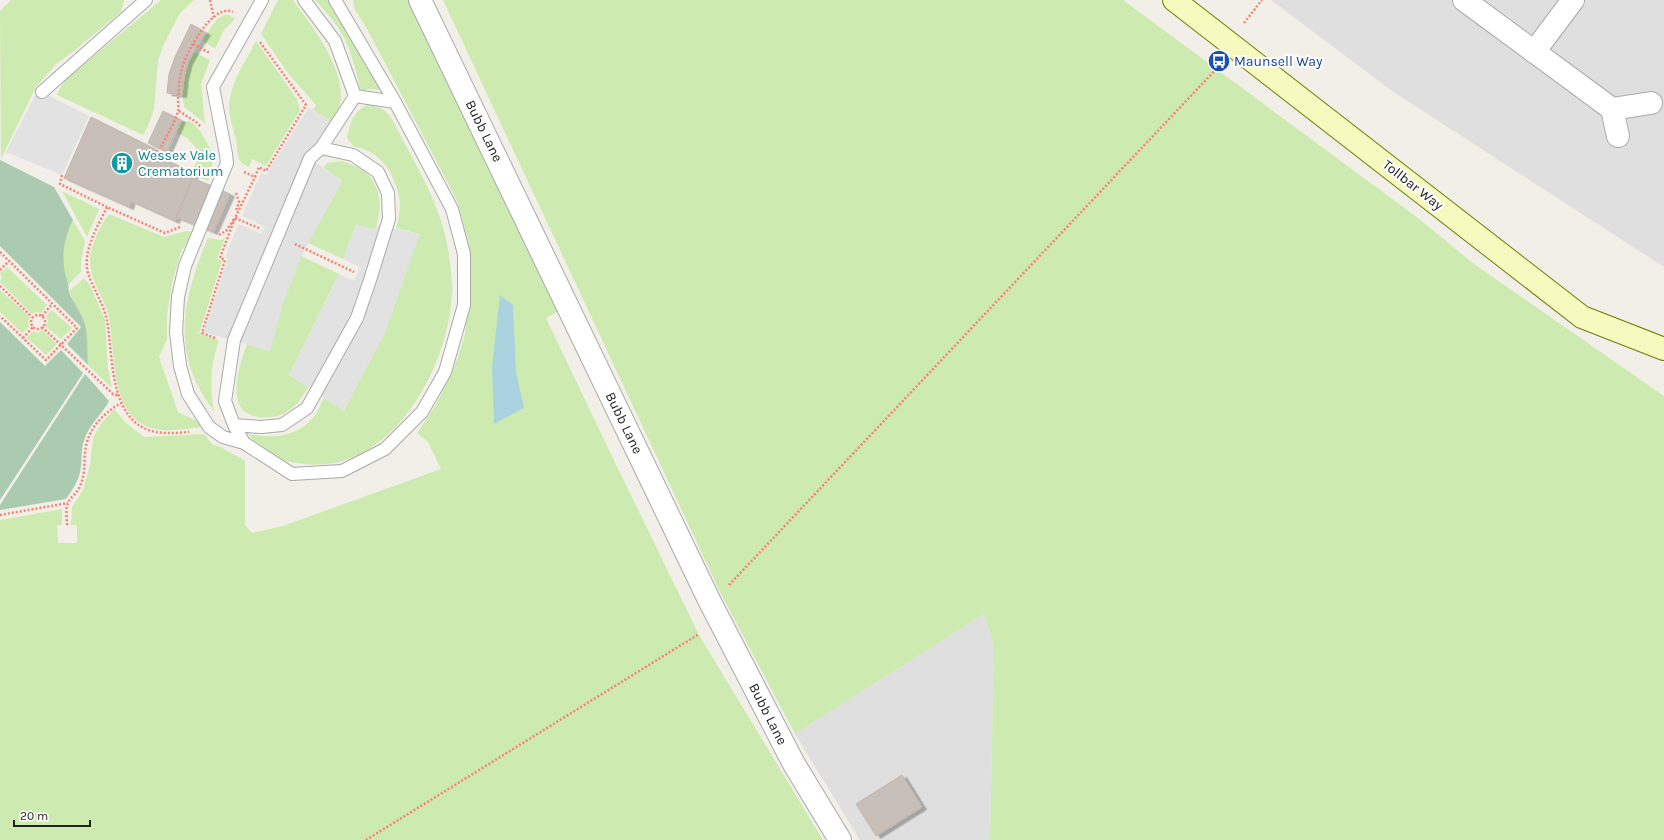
<svg xmlns="http://www.w3.org/2000/svg" width="1664" height="840" font-family="Karla,sans-serif">
<style>
.residential{fill:#e0dfdf}
.grass{fill:#cdebb0}
.cemetery{fill:#aacbaf}
.parking{fill:#e2e2e2}
.water{fill:#aad3df}
.building{fill:#c7bfb8;stroke:#c4b6ab;filter:url(#shadow)}
.lines{fill:none;stroke-linecap:round;stroke-linejoin:round}
.service-casing{stroke:#a9a9a9;stroke-width:14}
.minor-casing{stroke:#a9a9a9;stroke-width:24}
.tertiary-casing{stroke:#a9a9a9;stroke-width:24}
.secondary-casing{stroke:#707d05;stroke-width:24}
.path{stroke:#fa8072;stroke-width:2.5;stroke-dasharray:2 2;stroke-linecap:butt}
.service{stroke:#fff;stroke-width:12}
.minor{stroke:#fff;stroke-width:22}
.tertiary{stroke:#fff;stroke-width:22}
.secondary{stroke:#f7fabf;stroke-width:22}
.labels{text-anchor:middle;dominant-baseline:central;stroke-width:4;stroke-linejoin:round;paint-order:stroke}
.transit-label{font-size:14px;fill:#164399;stroke:#fff;text-anchor:start}
.street-label{font-size:14px;fill:#222;stroke:#fff}
.culture-label{font-size:14px;fill:#0d838f;stroke:#fff;text-anchor:start}
</style>
<defs>
<filter id="shadow"><feDropShadow dx="4.5" dy="2.5" stdDeviation="0" flood-color="#0004"/></filter>
</defs>
<rect width="100%" height="100%" fill="#f2efe9"/>
<path class="residential" d="M1271,0H1664V267L1392,91Z
M984,614L994,646L990,840H860L795,734Z"/>
<path class="grass" d="M11,0H124L121,12L70,54L57,63L36,87L1,159L0,11Z
M161,0H194L180,13L163,46L158,61L154,109L148,126L143,135L57,95L60,88L65,80Z
M278,0H293C313,28 362,88 331,121L313,110L316,105L287,72L261,34Z
M315,0H328L381,90L369,89L361,91C356,72 352,52 342,34C335,21 325,11 315,0Z
M353,0H410L559,311L546,318L608,448L699,635L823,840H0V520L62,509V525H57L58,543H77V525H71L72,507L83,490L90,465L93,438L100,425L114,409L126,423L144,437L204,434L213,445L221,447L245,461V525L252,533L283,526L441,469L428,442L417,433L436,405L457,360L465,334L470,266L469,245L458,203L450,187L366,27L355,10Z
M443,0H1123L1418,218L1474,264L1664,396V840H990L994,646L984,614L795,734L721,594Z
M224,15H229L235,19L224,30L215,49L202,40L217,19Z
M256,41L297,99L300,110L266,166L252,159L249,167C234,160 239,154 236,139C233,130 230,119 229,109C229,84 245,63 256,41Z
M194,52L210,60L201,84L205,123L184,107C180,88 185,69 194,52Z
M367,105C380,107 384,108 392,119C419,173 447,211 451,273C452,280 453,288 452,295C448,368 391,474 305,464C279,462 263,455 248,434C274,439 299,437 316,414C319,409 321,403 324,398L344,411L420,234L396,228C399,218 401,207 399,197C395,174 379,149 354,147L347,138C350,123 353,112 367,105Z
M190,121C196,125 200,131 203,136C215,154 214,161 208,181L196,176V172L192,170L198,159L199,151L187,138L177,133L182,122Z
M343,161C349,164 357,166 363,170C382,185 383,208 375,230L356,225L343,259L308,243L342,181L323,167L327,163Z
M62,191L99,209L87,237Z
M109,214L164,237L186,231L193,232L181,252L172,283L167,315V339L159,357L178,412L199,422L201,427C183,429 160,434 144,425C107,406 117,343 107,310C102,295 91,281 90,264C89,247 99,228 109,214Z
M73,220L85,241L81,262V272L69,284C58,266 64,237 73,220Z
M208,238L221,240L225,238L217,259L222,261L199,334L219,340C211,364 209,386 214,411C170,354 182,300 208,238Z
M301,256L339,274L289,375L308,387C303,397 294,409 283,414C270,420 245,419 239,404C232,388 241,360 247,344L269,351L283,303Z
M7,267L47,305L41,313L36,312L32,314L0,282L2,278L0,273Z
M84,278L90,285L105,320L108,369L112,388L88,365L85,326L69,291Z
M0,290L30,317L28,322L29,327L22,333L0,312Z
M52,310L72,328L61,339L45,326L48,321L46,316Z
M42,330L57,344L46,355L27,338L33,331L38,333Z"/>
<path class="cemetery" d="M0,160L54,187L73,220C63,239 60,263 68,283C69,285 68,289 69,292C73,303 82,313 85,325C88,337 87,352 88,365L67,344L81,327L0,246Z
M0,322L45,366L61,350L83,373L0,500Z
M85,374L109,401C102,415 88,425 84,441C81,448 82,458 81,466C80,479 73,489 66,499L0,510V505Z"/>
<path class="parking" d="M38,90L89,116L62,175L6,152Z
M309,107L331,121L310,158L342,181L300,259L283,303L270,351L204,332L228,258L225,256L239,224L261,234L265,227L242,216L261,173L266,175Z
M356,224L375,230L377,225L420,234L385,333L344,411L289,375L339,274L354,281L360,267L343,259Z"/>
<path class="water" d="M500,295L513,305L516,372L524,408L494,424L492,367Z"/>
<path class="building" d="M191,24L206,33L196,48L188,62L184,77L182,95L167,93L169,74L175,57Z
M163,111L181,120L167,152L148,143Z
M91,117L155,149L152,154L195,173L175,221L131,201L129,207L64,178Z
M193,178L230,194L213,232L176,217Z
M902,775L922,807L876,836L856,804Z"/>
<g class="lines">
<g class="service-casing">
<path id="service" d="M262,0L213,87L226,154L227,163L185,266L178,297L176,332L180,366L188,394L209,427L223,437L244,443L292,474L342,471L385,449L422,412L445,372L464,305V254L452,209L395,102L355,96
M335,0L395,102
M42,92L146,0
M234,425L261,427L282,425L307,408L357,318L370,280L389,219L388,193L378,172L353,155L321,148
M244,443L234,425L225,401L234,340L310,158L321,148L355,96L335,41L304,0"/>
</g>
<g class="minor-casing">
<path id="minor" d="M1464,0L1612,109L1618,136
M1534,52L1573,0
M1612,109L1651,103"/>
</g>
<g class="tertiary-casing">
<path id="tertiary" d="M420,0L710,602L794,764L840,840"/>
</g>
<g class="secondary-casing">
<path id="secondary" d="M1174,0L1582,317L1664,349"/>
</g>
<path class="path" d="M210,0L214,18
M1244,23L1262,0
M193,44L210,53
M179,111L196,122L201,127
M161,147C166,136 175,123 178,111C179,108 178,103 178,99C179,90 179,81 181,72C184,56 212,2 233,12
M244,172L255,177L259,167L266,171L306,105L260,42
M62,175L60,184L107,207
M236,193L239,202L236,211
M180,227L165,233L107,207C98,226 82,251 88,273C93,289 104,304 107,321C113,353 109,411 144,428C157,435 175,433 189,432
M219,235L226,231L235,218L261,229
M295,244L354,272
M0,252L77,328L46,360L0,316
M0,270L9,261
M0,286L32,317
M31 322a7 7 0 1 1 14 0a7 7 0 1 1-14 0Z
M42,316L52,304
M42,327L113,394L119,396
M23,338L33,327
M215,338L202,333L225,260L220,258L235,218L255,177
M0,515L68,503
M67,525C67,519 65,509 68,503C70,497 78,493 80,486C85,476 84,464 85,453C87,430 102,414 121,403
M729,585L1220,65
M366,840L699,634"/>
<use href="#service" class="service"/>
<use href="#minor" class="minor"/>
<use href="#tertiary" class="tertiary"/>
<use href="#secondary" class="secondary"/>
</g>
<defs>
<g id="bus-disc" transform="scale(1.15)"><circle r="9.5" fill="#1a4fb4" stroke="#fff"/><path d="M-5-6H5V4H4V6H2V4H-2V6H-4V4H-5ZM-3.5-4V0h7V-4ZM-3.5 1.2v1.5H-2V1.2ZM2 1.2v1.5H3.5V1.2Z" fill="#fff"/></g>
<g id="building-disc" transform="scale(1.15)"><circle r="9.5" fill="#0f9aa8" stroke="#fff"/><path d="M-4-6H4V6H1V3H-1V6H-4ZM-2.5-4.3h1.7v1.8h-1.7ZM.8-4.3h1.7v1.8H.8ZM-2.5-1h1.7V.8h-1.7ZM.8-1h1.7V.8H.8Z" fill="#fff"/></g>
</defs>
<g fill-rule="evenodd">
<use href="#bus-disc" x="1219" y="61"/>
<use href="#building-disc" x="122" y="163"/>
</g>
<g class="labels">
<g class="transit-label">
<text x="1234" y="61">Maunsell Way</text>
</g>
<g class="street-label">
<text transform="translate(484 131) rotate(64)">Bubb Lane</text>
<text transform="translate(1413 185) rotate(38)">Tollbar Way</text>
<text transform="translate(624 423) rotate(64)">Bubb Lane</text>
<text transform="translate(768 714) rotate(63)">Bubb Lane</text>
</g>
<g class="culture-label">
<text x="138" y="155">Wessex Vale<tspan x="138" dy="16">Crematorium</tspan></text>
</g>
</g>
<path d="M14 820v6h76v-6" fill="none" stroke="#222222" stroke-width="2"/>
<text x="20" y="820" font-size="12" fill="#222222" stroke="#ffffff" stroke-width="3" paint-order="stroke">20 m</text>
</svg>
